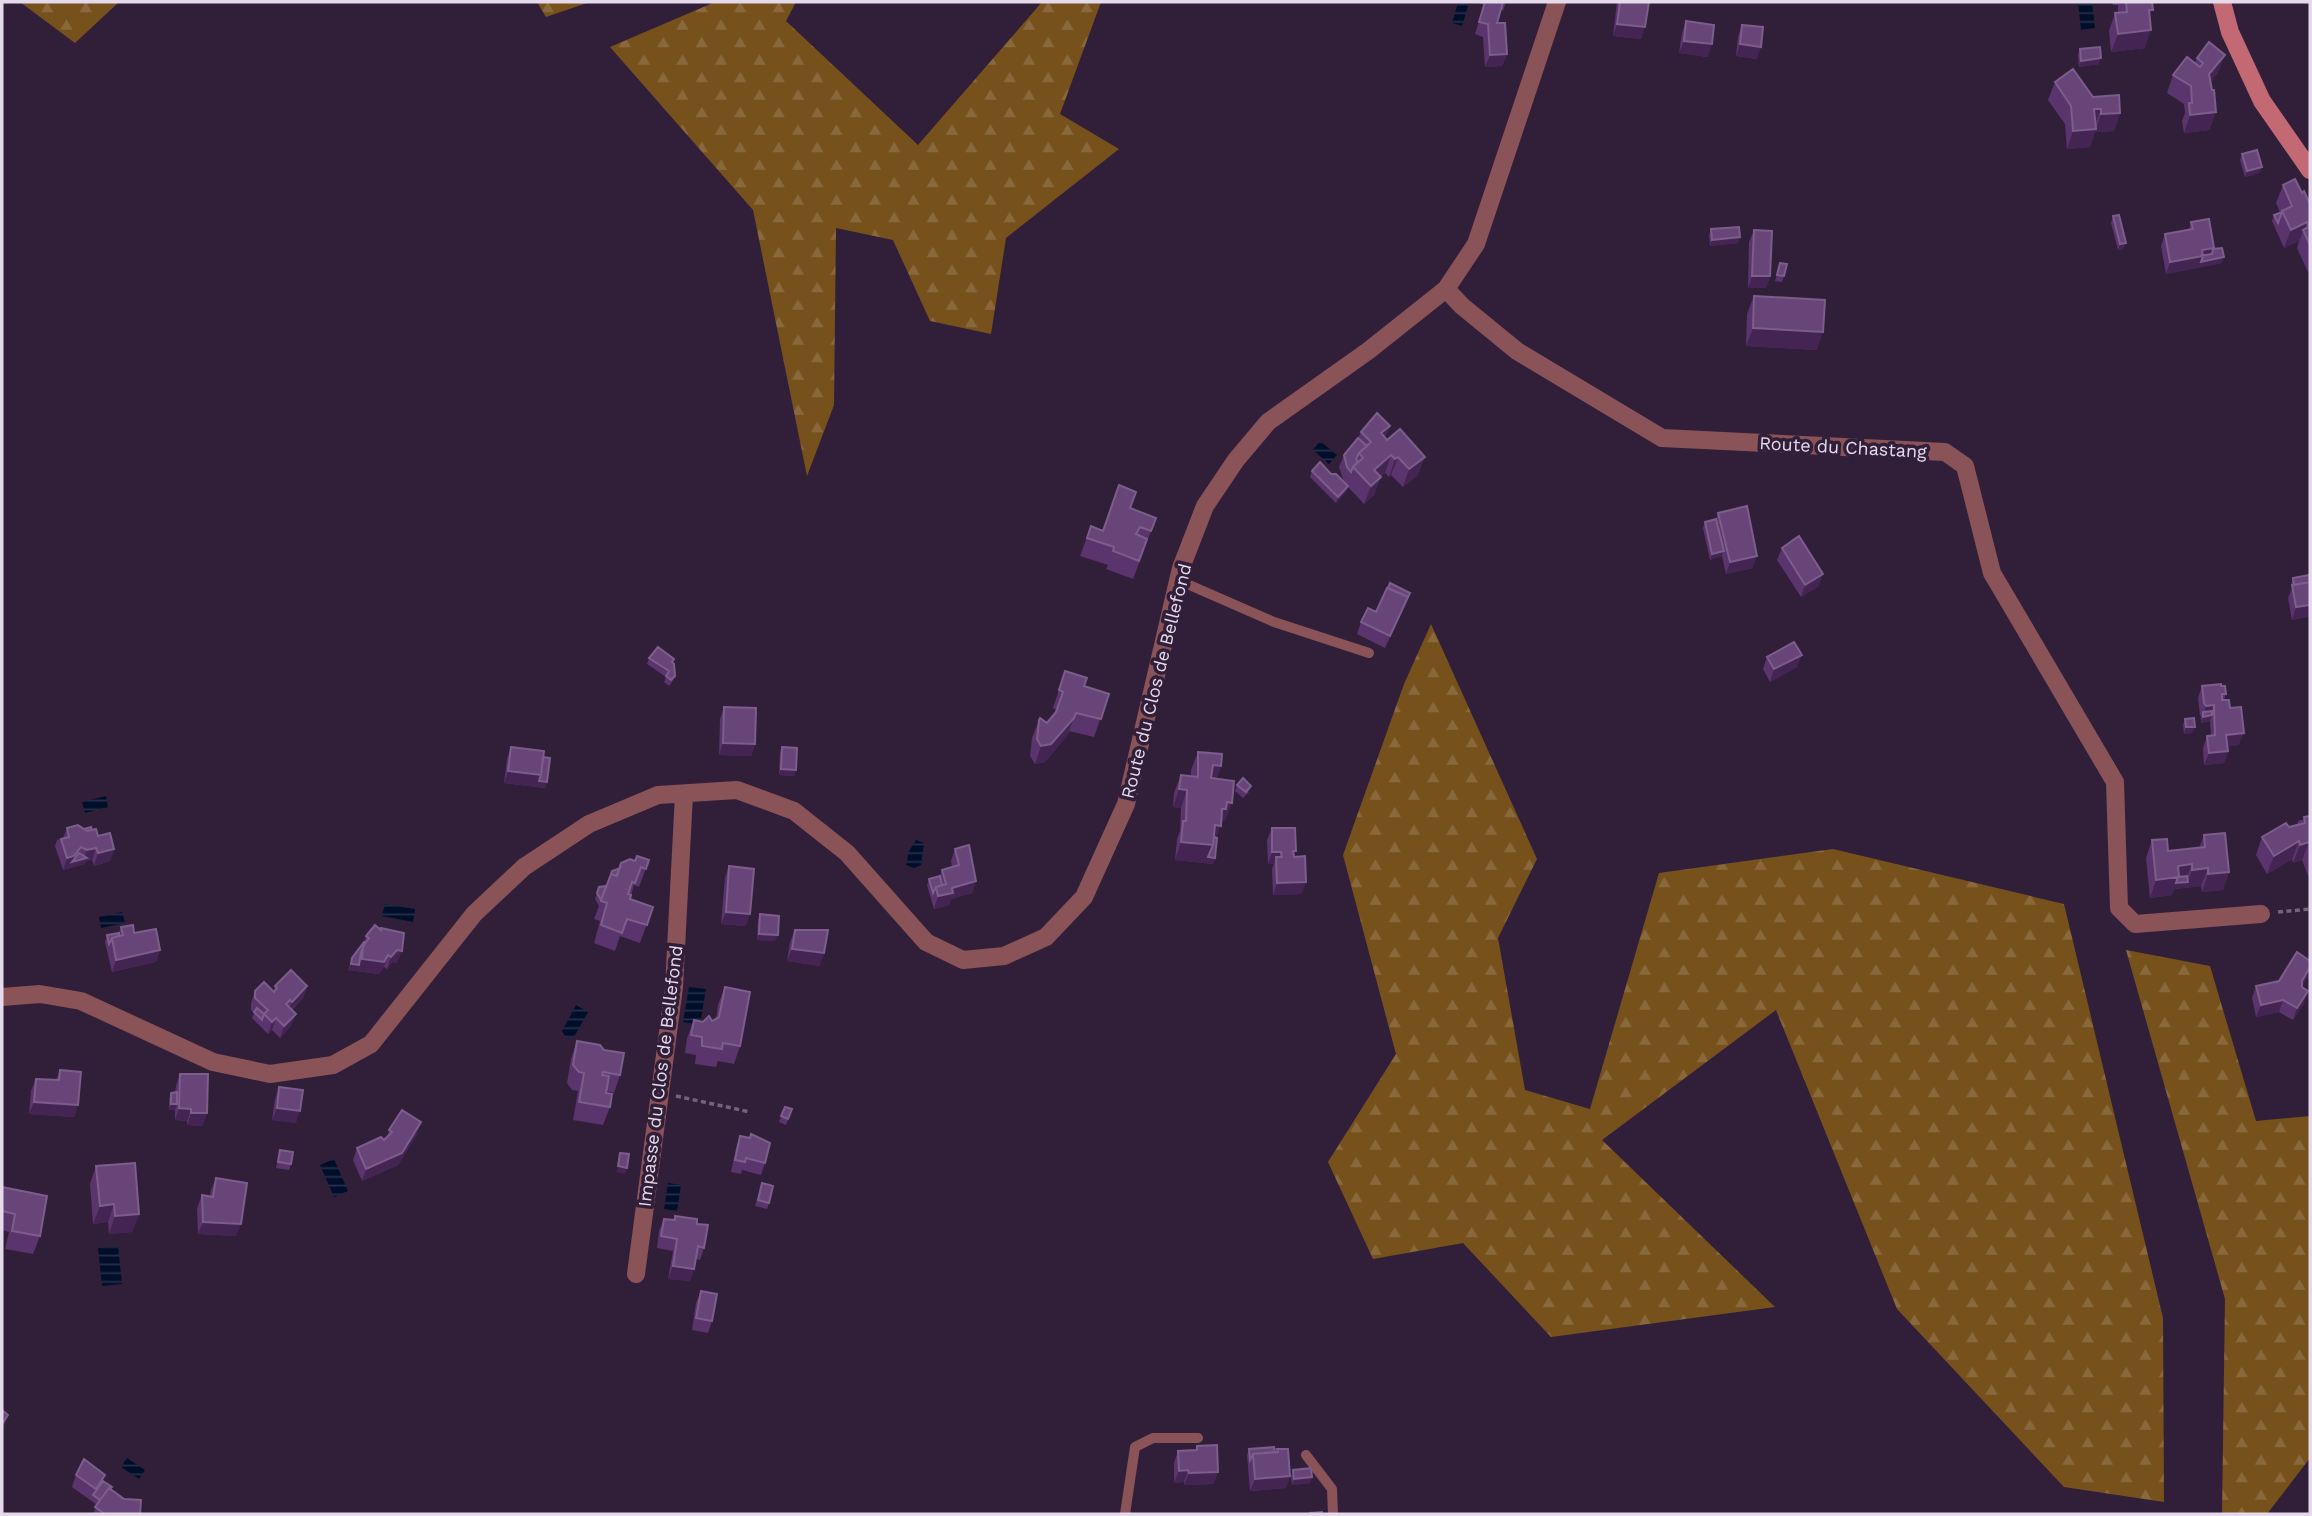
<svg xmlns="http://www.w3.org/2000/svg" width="2312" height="1516" font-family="'Work Sans',sans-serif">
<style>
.forest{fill:url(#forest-firs)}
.water{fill:url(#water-rules)}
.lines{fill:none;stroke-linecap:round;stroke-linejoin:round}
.path{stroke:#73647b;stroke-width:3.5;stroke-dasharray:5 3.5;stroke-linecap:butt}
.lane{stroke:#8a5358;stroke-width:10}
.street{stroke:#8a5358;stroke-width:18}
.secondary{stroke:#c26974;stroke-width:18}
.wall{fill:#5a346c}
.shaded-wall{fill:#432452}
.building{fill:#684579;stroke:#7c5d8b;stroke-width:2}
.labels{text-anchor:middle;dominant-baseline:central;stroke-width:7;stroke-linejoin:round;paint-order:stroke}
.street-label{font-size:18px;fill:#e5daeb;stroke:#311f3a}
</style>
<defs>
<pattern id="forest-firs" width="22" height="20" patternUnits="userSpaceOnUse" patternTransform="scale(1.75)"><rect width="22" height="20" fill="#76511b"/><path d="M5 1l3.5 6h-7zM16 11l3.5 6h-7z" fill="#89693c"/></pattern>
<pattern id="water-rules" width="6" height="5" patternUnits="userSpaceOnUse" patternTransform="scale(1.75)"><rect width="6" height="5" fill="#000e2a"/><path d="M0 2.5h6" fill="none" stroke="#253049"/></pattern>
</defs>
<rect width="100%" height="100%" fill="#311f3a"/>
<path class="forest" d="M20,2H119L75,43Z
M537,2H590L546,17Z
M715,2H796L786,21L918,145L1042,2H1101L1060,114L1119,149L1006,238L991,334L930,321L893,240L836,228L834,405L807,476L753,210L610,47Z
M1431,624L1537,859L1498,938L1525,1090L1590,1109L1659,873L1833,849L2064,904L2163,1318L2164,1502L2064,1487L1897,1309L1776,1010L1602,1140L1775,1307L1551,1337L1463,1243L1373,1259L1328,1162L1396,1054L1343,855L1404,684Z
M2126,950L2210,966L2256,1121L2310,1116V1458L2267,1514H2222L2225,1299Z"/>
<path class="water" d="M1458,2L1468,6L1462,26L1452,23Z
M2078,2H2092L2095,28L2081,30Z
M1320,441L1337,455L1329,464L1313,450Z
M106,796L108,807L85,813L82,802Z
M916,840L924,843L921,865L914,868L906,865L909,851Z
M385,904L415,909L413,922L382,916Z
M122,912L125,923L101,928L99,917Z
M689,987L706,989L700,1025L683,1022Z
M576,1005L588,1012L574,1037L566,1038L562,1031Z
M334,1159L348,1191L334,1197L320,1165Z
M668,1183L681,1185L677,1211L664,1209Z
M118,1246L122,1284L102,1286L98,1248Z
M127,1458L145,1470L139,1479L121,1467Z"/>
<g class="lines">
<path class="path" d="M2278,912L2310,909
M676,1096L750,1112"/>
<path class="lane" d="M1178,580L1274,622L1369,653
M1306,1455L1332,1489L1333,1514
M1125,1514L1135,1447L1153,1438H1198"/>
<path class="street" d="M1446,289L1462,306L1517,351L1662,438L1945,452L1965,466L1992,573L2115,782L2119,908L2135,924L2261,914
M2,997L40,994L81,1001L213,1062L270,1074L333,1065L371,1044L474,914L524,867L589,824L658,795L737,790L794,811L847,853L926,942L963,960L1004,956L1046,937L1084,897L1126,804L1181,568L1205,506L1236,460L1268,422L1368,351L1446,289L1476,244L1557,2
M636,1274L674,987L684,794"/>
<path class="secondary" d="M2222,2L2230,32L2262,101L2310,170"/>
</g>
<path class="wall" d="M1478,2H1506L1503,11L1501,10L1497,23L1507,54L1502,66L1485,67L1483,37L1475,34L1484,5L1478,3Z
M1617,2H1649L1641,39L1613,36Z
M2112,2H2152L2145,48L2111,52L2109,31L2115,13H2118V5H2113Z
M1686,21L1708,57L1679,53L1682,33Z
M1742,25L1757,59L1736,56L1738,37Z
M2080,49L2099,64L2079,67L2078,55Z
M2197,58L2218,73L2210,82L2216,112L2209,130L2184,133L2182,121L2185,113L2184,104L2167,93L2173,75L2195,63Z
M2055,82L2093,97L2120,113L2114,131L2095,132L2090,147L2067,149L2065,124L2048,100Z
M2242,154L2262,167L2259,173L2245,177L2240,160Z
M2283,185L2302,193L2310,204V271L2308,272L2297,248L2299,241L2284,248L2272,221L2274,215L2280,212L2276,203Z
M2113,216L2123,249L2118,250L2111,223Z
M2191,222L2214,248V249L2222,263L2166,274L2161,246L2165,234L2189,230Z
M1711,229L1738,243L1710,246L1709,235Z
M1754,230L1770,276L1766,288H1748L1749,242Z
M1780,263L1784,276L1782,282L1775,281Z
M1754,296L1817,350L1746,346L1747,314Z
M1361,432L1385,438L1418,475L1403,487L1391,475L1389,477L1385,473L1380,477L1374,495L1364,504L1348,487L1346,492L1336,503L1310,477L1312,471L1331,474L1346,484L1343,479L1339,467L1344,455L1358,438Z
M1119,485L1130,508L1156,518L1133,579L1106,569L1108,565L1080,556L1091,526L1103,531Z
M1718,513L1753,568L1726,574L1722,556L1710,560L1703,528L1705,522L1716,519Z
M1782,548L1819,586L1801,597L1777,560Z
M2293,578L2310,616L2292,620L2288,598L2292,588L2291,584Z
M1408,599L1385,648L1357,634L1361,622L1376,612Z
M1767,657L1797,667L1770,682L1763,669Z
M649,658L672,662L675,676L672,682L669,686L664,682L666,677L647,664Z
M1065,671L1084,686L1109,694L1094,737L1069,731L1067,736L1045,762L1035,764L1030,756L1032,738L1039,720L1047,723L1055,713L1056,710L1053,708Z
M2202,686H2221L2226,694L2224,700L2230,708L2239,745L2227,746L2228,751L2224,763L2204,765L2203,748L2207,736L2211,735L2210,721L2201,723V717L2200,715L2198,698Z
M724,707L755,744L751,756L719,755L720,719Z
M2185,719L2195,727L2192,733L2184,734L2183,725Z
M511,747L543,757L547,782L545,788L504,783L507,759Z
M782,747L796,770L794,776L779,775L780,753Z
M1198,752L1221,766L1216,779L1225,821L1222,820L1216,838L1215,858L1213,864L1175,860L1177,839L1180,831L1181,808L1173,807L1174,793L1181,775L1191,776V770Z
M1237,785L1249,792L1243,798L1235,791Z
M2310,816V877L2309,878L2302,860L2293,863L2292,859L2267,874L2256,855L2262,837L2297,825L2299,820H2303L2304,817Z
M67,828L92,830L98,836L114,849L110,861L94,866L92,860L86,861L85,864L63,870L55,846L57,840L63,838Z
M1272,828L1294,857L1306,882L1301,894L1273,895L1272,869L1274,864H1268L1267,840Z
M2204,835L2229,872L2223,890L2202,892L2201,886L2174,889L2172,895L2150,898L2146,858L2152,840L2168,850L2199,848Z
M955,849L976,881L972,893L951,899L949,905L934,909L927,885L929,879L940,876L942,870L952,867L951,861Z
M649,860L639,887L634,885L630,899L653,907L640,943L620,936L615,951L594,943L600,921L594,919L599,906L595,899L599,887L606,886L635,861Z
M729,866L746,926L721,924L725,878Z
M760,914L775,941L757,940L758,920Z
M375,925L397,963L392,962L387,969L384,967L379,974L348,970L352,958L364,942L366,936Z
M121,927L134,933L160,950L156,962L112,972L105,942L107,935L119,933Z
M795,930L820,966L787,961L790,942Z
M2309,975L2302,986L2304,1003L2293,1020L2279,1012L2256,1017L2252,998L2256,986Z
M275,986H307L303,998L292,1010L291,1026L280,1038L272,1030L268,1034L252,1018L254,1013L251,1010V1003L255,991L273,992Z
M725,987L740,1046L734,1064L718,1061L716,1067L695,1064L696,1055L685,1053L687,1038L691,1028L694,1020L703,1022L712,1021L716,1019L718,1005Z
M577,1041L620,1075L614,1093L607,1091L610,1107L603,1125L573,1120L578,1091L572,1090L567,1083L571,1059Z
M60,1070L78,1105L74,1117L29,1114L31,1091L36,1079L56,1080Z
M180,1074L203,1126L187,1125V1121L175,1120V1110H169V1099L171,1093L175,1092L176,1086Z
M279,1087L296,1123L272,1120L275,1099Z
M785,1107L792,1109L786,1125L779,1122Z
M389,1130L417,1134L398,1165L362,1181L353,1160L357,1148L384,1140L387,1138Z
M740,1136L765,1163L761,1175L742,1170L741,1174L731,1172L736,1148Z
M280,1150L291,1164L289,1170L276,1168Z
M96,1166L139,1214L132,1232L109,1234L108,1222L93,1224L90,1184Z
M216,1178L236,1236L198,1234L197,1208L202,1195L210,1197L211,1190Z
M762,1183L769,1203L767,1209L755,1206Z
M2,1187L40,1236L33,1254L5,1249L9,1232L2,1230Z
M675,1216L697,1224L704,1248L700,1260L696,1259L694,1269L690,1281L668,1279L673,1251L657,1248L659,1231L664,1219L674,1220Z
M701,1291L712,1321L708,1333L692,1330L696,1303Z
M1197,1446L1214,1484L1184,1485V1482L1174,1483V1463L1178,1451L1196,1450Z
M1249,1449L1275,1452H1276L1277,1449L1290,1476L1286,1488L1250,1491L1247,1455Z
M1293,1470L1312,1477L1310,1483L1292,1485L1291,1476Z
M76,1475L103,1481L111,1490L140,1514H93L97,1505L72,1487Z"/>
<path class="shaded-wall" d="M1617,24L1645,27L1641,39L1613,36Z
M2151,30L2145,48L2111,52L2118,34Z
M1684,41L1712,44L1708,57L1679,53Z
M1740,44L1761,47L1757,59L1736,56Z
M1507,54L1502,66L1485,67L1490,55Z
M2225,55L2218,73L2202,92L2209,74Z
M2101,58L2099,64L2079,67L2081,61Z
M2094,109H2101L2094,127Z
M2216,112L2209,130L2184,133L2190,115Z
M2120,113L2114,131L2095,132L2090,147L2067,149L2073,131L2096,129L2101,114Z
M2262,167L2259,173L2245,177L2247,171Z
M2307,222L2299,241L2284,248L2291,230Z
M1740,237L1738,243L1710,246L1712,240Z
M2126,243L2123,249L2118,250L2120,244Z
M2214,248L2210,260L2224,257L2222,263L2166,274L2170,262L2202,250Z
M1752,276H1770L1766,288H1748Z
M1753,328L1823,332L1817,350L1746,346Z
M1390,426L1383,444L1381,433Z
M1391,455L1385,473L1370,486L1374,470Z
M1398,457L1391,475L1389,477L1395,459Z
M1425,457L1418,475L1403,487L1409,469Z
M1381,477L1374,495L1364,504L1371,486Z
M1348,486L1346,492L1336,503L1338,497Z
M1724,551L1721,557L1710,560L1712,554Z
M1757,556L1753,568L1726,574L1730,562Z
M1823,574L1819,586L1801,597L1805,585Z
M1410,593L1408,599L1385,648L1390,636Z
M2310,605V616L2292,620L2296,607Z
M1802,655L1797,667L1770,682L1774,669Z
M2214,705L2210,716L2212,715L2210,721L2201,723L2206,706Z
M1074,718L1067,736L1045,762L1035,764L1041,746Z
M2186,727H2195L2192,733L2184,734Z
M2244,733L2239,745L2222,747L2226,735Z
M723,743L755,744L751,756L719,755Z
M2228,751L2224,763L2204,765L2209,753Z
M1213,765L1221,766L1215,784L1206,783Z
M781,769L796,770L794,776L779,775Z
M508,771L541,775L547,782L545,788L504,783Z
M1179,789L1187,790L1181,808L1173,807Z
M1227,802L1232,803L1225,821L1222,820L1214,844L1210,837L1222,809Z
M2299,841L2292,859L2267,874L2274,856Z
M1181,842L1213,845L1215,858L1213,864L1175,860Z
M2309,842L2302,860L2293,863L2300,845Z
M81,847L76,859H84L87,850L96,848L92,860L86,861L85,864L63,870L67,858Z
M114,849L110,861L94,866L98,853Z
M1272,852H1281L1277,864L1276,857L1274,864H1268Z
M2192,864L2185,882H2188L2192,870L2208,868L2201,886L2174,889L2172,895L2150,898L2156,880L2178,866Z
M2229,872L2223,890L2202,892L2208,874Z
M976,881L972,893L951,899L949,905L934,909L938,896L952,888Z
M1306,882L1301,894L1273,895L1277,883Z
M726,912L750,914L746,926L721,924Z
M759,934L778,935L775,941L757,940Z
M792,949L824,953L820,966L787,961Z
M160,950L156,962L112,972L116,960Z
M397,950L402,951L397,963L392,962L387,969L391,957Z
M388,955L384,967L379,974L348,970L351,964L359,965L362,959Z
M2310,967L2309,975L2297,993L2302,981Z
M307,986L303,998L287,1014L292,1002Z
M2308,991L2304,1003L2293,1020L2297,1008Z
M2283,1000L2279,1012L2256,1017L2261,1005Z
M296,1014L291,1026L280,1038L284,1026Z
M276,1018L272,1030L268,1034L272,1022Z
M34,1102L78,1105L74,1117L29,1114Z
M171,1104H177L175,1110H169Z
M179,1108L191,1109L187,1121L175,1120Z
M277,1108L300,1111L296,1123L272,1120Z
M191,1113H207L203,1126L187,1125Z
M421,1122L417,1134L398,1165L362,1181L366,1169Z
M618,1166L627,1168L625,1174L616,1172Z
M114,1204L108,1222L93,1224L100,1206Z
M139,1214L132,1232L109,1234L115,1216Z
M203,1222L241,1224L236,1236L198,1234Z
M673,1266L694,1269L690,1281L668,1279Z
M8,1415L2,1433V1424Z
M1188,1470L1184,1482L1174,1483L1179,1471Z
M1218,1472L1214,1484L1184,1485L1189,1473Z
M1290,1476L1286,1488L1250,1491L1255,1479Z
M1312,1477L1310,1483L1292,1485L1294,1479Z"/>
<path class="building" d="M1485,2H1503L1497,23H1505L1507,54L1490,55L1488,24L1479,22Z
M1620,2H1649L1645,27L1617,24Z
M2126,2H2152L2153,10H2149L2151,30L2118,34L2115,13L2127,12Z
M1686,21L1714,25L1712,44L1684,41Z
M1742,25L1763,27L1761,47L1740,44Z
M2209,42L2225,55L2209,74L2212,90H2214L2216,112L2190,115L2189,103H2192L2191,86L2173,75L2187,57L2200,67L2203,63L2197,58Z
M2100,47L2101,58L2081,61L2080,49Z
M2073,69L2093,97L2119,95L2120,113L2101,114V109H2094L2096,129L2073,131L2071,106L2055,82Z
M2257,150L2262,167L2247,171L2242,154Z
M2295,179L2302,193L2304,191L2310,204V245L2303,230L2309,227L2307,222L2291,230L2282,211L2292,206L2283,185Z
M2282,212L2278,223L2274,215Z
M2119,215L2126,243L2120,244L2113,216Z
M2209,219L2214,248L2202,250L2203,256L2170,262L2165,234L2193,229L2191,222Z
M1739,227L1740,237L1712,240L1711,229Z
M1754,230L1772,231L1770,276H1752Z
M2222,248L2224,257L2201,262L2203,256H2200L2212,254L2213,249Z
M1780,263L1787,264L1784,276L1777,275Z
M1754,296L1825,300L1823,332L1753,328Z
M1377,413L1390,426L1381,433L1387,440L1400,429L1425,457L1409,469L1398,457L1395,459L1391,455L1374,470L1381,477L1371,486L1353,467L1363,458L1359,453L1371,442L1361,432Z
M1358,438L1367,446L1359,453L1356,459L1358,461L1353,467L1351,472L1347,467L1344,455Z
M1320,462L1331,474H1336L1348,486L1338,497L1312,471Z
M1119,485L1136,492L1130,508L1156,518L1151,531L1140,527L1136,534L1147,539L1139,561L1113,551L1114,547L1087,538L1091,526L1103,531Z
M1747,506L1757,556L1730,562L1718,513Z
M1716,519L1724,551L1712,554L1705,522Z
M1799,536L1823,574L1805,585L1782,548Z
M2309,575L2310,585V582L2294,585L2293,578Z
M2310,582V605L2296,607L2292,585Z
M1390,583L1410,593L1405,603L1408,597L1388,588Z
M1387,588L1408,597L1390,636L1361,622L1368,608L1376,612Z
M1794,642L1802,655L1774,669L1767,657Z
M658,647L674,659L672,662L674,664L675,676L671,680L666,676L669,671L649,658Z
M1065,671L1087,678L1084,686L1109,694L1101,719L1076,713L1074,718L1051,744L1041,746L1037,739L1039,720L1040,718L1047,723L1056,712L1063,692L1059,690Z
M2221,684V686H2225L2226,694H2222V700H2229L2230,708L2241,707L2244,733L2226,735L2228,751L2209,753L2207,736L2215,735L2214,709V705L2206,706L2204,703L2202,686Z
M724,707L756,708L755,744L723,743Z
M2212,711V715L2203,717V712Z
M2194,718L2195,727H2186L2185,719Z
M511,747L544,751L541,775L508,771Z
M782,747L797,748L796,770L781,769Z
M1198,752L1222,754L1221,766L1213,765L1211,778L1234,781L1232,803L1227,802L1226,809H1222L1221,826L1215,825L1213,845L1181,842L1183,821H1186L1187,790L1179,789L1181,775L1198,777Z
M543,757L550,758L547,782L539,781L541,775Z
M1243,778L1251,786L1246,792L1237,785Z
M2310,816V846L2309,842L2300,845L2299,841L2274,856L2262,837L2286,823L2289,827L2305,823L2304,817Z
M78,825L87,831L96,829L98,836L110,833L114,849L98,853L96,848L87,850L81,847L74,856L67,858L61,839L69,837L67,828Z
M91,827L92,830L87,831L84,829Z
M1272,828H1295L1296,851H1293L1294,857L1305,856L1306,882L1277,883L1276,857H1282L1281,852H1272Z
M2225,833L2229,872L2208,874V868L2192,870V864L2178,866L2179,877L2156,880L2152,840L2167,839L2168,851L2205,847L2204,835Z
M1214,837L1217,838L1215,858L1208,857L1213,845Z
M969,845L976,881L952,888L953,893L938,896L936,887L946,884L942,870L959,865L955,849Z
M79,853L87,858L72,862Z
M637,856L649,860L646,869L641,867L635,883L632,882L628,894L631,895L630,899L653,907L647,925L627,919L622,933L601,925L607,903L601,901L611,874L617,876L621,863L630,859L635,861Z
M729,866L754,869L750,914L726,912Z
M620,868L616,876L611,874L612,871Z
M940,876L942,885L936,887L933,893L929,879Z
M2187,876L2188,882L2176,883L2178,877Z
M606,886L601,900L597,893L599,887Z
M760,914L779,916L778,935L759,934Z
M133,925L134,933L156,929L160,950L116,960L112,938L123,935L121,927Z
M375,925L381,930V928L404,933L402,951L397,950L391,957L388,955L384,962L362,959L363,946L369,938L366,936Z
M795,930H828L824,953L792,949Z
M119,933V936L112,938L109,944L107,935Z
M364,942L365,943L361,952L359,965L351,964L352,958Z
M2297,952L2310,961V967L2302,981V987L2308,991L2297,1008L2283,1000L2261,1005L2256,986L2279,981Z
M291,970L307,986L292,1002L290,1000L286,1004L296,1014L284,1026L276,1018L272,1022L264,1014L268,1010L255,998V991L264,982L274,992L277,988L275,986Z
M725,987L750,992L740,1046L723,1043L722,1049L702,1046V1037L691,1035L694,1020L703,1022L709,1016L712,1021L719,1017Z
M257,1008L264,1014L262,1020L254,1012Z
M577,1041L600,1045L604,1050L624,1053L620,1075L603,1072L602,1075L609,1076L606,1093L612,1094L610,1107L579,1102L584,1073L579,1072L573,1065Z
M60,1070L81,1072L78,1105L34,1102L36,1079L59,1080Z
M180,1074H208L207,1113H191V1109L179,1108Z
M279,1087L303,1090L300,1111L277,1108Z
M177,1092V1104H171V1093Z
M785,1107L792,1109L788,1119L781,1116Z
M402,1110L421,1122L402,1153L366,1169L357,1148L381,1137L384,1140L392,1132L389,1130Z
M751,1134L770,1143L765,1163L746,1158L745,1162L735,1160L740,1136L750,1138Z
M280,1150L293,1152L291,1164L278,1162Z
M620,1153L629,1154L627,1168L618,1166Z
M135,1163L139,1214L115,1216L114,1204L100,1206L96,1166Z
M216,1178L247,1183L241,1224L203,1222L202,1195L213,1197Z
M762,1183L773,1186L769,1203L758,1200Z
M2,1187L47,1196L40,1236L12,1231L15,1214L2,1211Z
M675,1216L697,1219V1224L708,1225L704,1248L698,1246L694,1269L673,1266L677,1239L661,1236L664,1219L675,1220Z
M701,1291L717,1294L712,1321L696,1318Z
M2,1410L8,1415L2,1424Z
M1217,1445L1218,1472L1189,1473L1188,1470L1179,1471L1178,1451L1197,1450V1446Z
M1274,1447L1275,1452L1253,1454L1250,1460L1249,1449Z
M1277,1449H1288L1290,1476L1255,1479L1253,1454L1278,1452Z
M84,1459L105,1475L96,1489L76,1475Z
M1311,1468L1312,1477L1294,1479L1293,1470Z
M103,1481L112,1487L110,1489L109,1488L100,1500L93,1495Z
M109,1488L124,1499L141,1500L140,1514H105L95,1507Z
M1322,1512V1514H1310V1513Z"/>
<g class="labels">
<g class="street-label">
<text transform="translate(1843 447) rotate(3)">Route du Chastang</text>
<text transform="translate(1156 681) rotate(-76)">Route du Clos de Bellefond</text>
<text transform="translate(660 1076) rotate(-83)">Impasse du Clos de Bellefond</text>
</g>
</g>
<rect width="2312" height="1516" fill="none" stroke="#e5daeb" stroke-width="7"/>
</svg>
